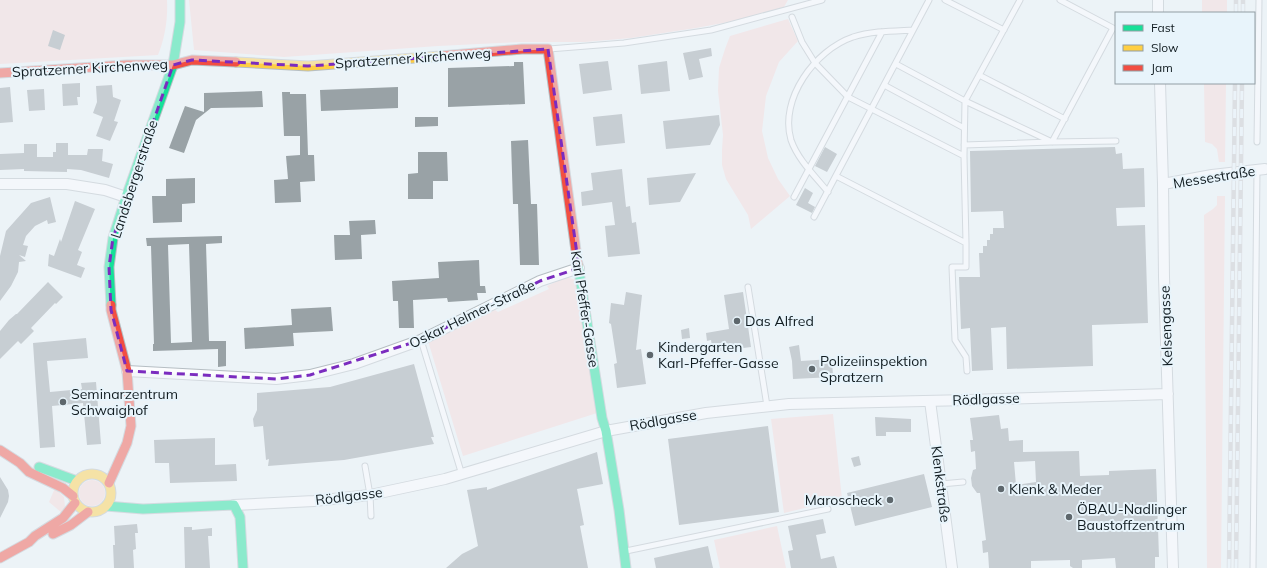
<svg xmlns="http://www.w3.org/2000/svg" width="1267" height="568" font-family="Mulish,sans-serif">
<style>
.green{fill:#f6d9d7}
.building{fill:#99a2a6;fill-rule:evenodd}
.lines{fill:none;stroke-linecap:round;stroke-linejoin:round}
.lane-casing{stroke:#b6bec3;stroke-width:7}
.street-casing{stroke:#b6bec3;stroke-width:12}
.fast-casing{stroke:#b6bec3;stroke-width:11}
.slow-casing{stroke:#b6bec3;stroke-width:11}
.jam-casing{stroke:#b6bec3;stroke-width:11}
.lane{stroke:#fcfdfe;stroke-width:5}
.street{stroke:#fcfdfe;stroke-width:10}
.fast{stroke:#16e098;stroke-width:9}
.slow{stroke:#ffcf43;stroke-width:9}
.jam{stroke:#f24e42;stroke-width:9}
.rail-casing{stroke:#c7c8ca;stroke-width:4.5}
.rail{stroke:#e8f4fb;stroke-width:3;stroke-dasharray:9;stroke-linecap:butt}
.marked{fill:none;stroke:#7b2cbf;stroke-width:3;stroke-dasharray:8 5;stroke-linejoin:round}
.poi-dot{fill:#5e676c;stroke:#e8f4fb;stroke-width:1.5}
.labels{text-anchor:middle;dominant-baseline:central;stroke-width:4;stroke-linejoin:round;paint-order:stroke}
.street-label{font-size:14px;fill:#111c21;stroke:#e8f4fb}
.poi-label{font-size:14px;fill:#111c21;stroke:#e8f4fb;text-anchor:start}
</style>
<rect width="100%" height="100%" fill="#ecf3f7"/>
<path class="green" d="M0,0H167C168,19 165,38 158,55L0,64Z
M189,0H788L784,7L734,21L696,28L631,38L585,42H520L438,46L284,57L194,50Z
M1202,0H1227V13H1202Z
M788,19L798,41L779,62L766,96L762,131L768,158L778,179L790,196L751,229L748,215L726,179L722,165V150L723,135L718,91L719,68L725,49L730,36Z
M1204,83H1226L1225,162H1219L1217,149L1212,144L1205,142Z
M1217,196H1225L1221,568H1207L1204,215L1213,209L1217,205Z
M566,277L576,280L597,413L463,456L428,341L495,310L498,312L549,289L547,286Z
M833,414L842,499L784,513L771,419Z
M79 493a13 13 0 1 1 26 0a13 13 0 1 1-26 0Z
M55,488L64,497L65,507L62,513L49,502Z
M777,526L786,568H720L714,540Z"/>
<path class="building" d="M53,30L65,35L60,50L48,46Z
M711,48L712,56L699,59L703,77L689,80L683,53Z
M608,61L612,90L583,94L579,64Z
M667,61L670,91L641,94L638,65Z
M514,62H523L525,104L448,107V68L514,66Z
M80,83V97H77L78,105L63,106L62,84Z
M112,85L113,97L121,100L114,121L118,122L110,141L96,136L103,117L93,113L97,102L96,86Z
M10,87L13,122L0,123V88Z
M398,87V108L321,111L320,90Z
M44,89L45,110L29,111L27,90Z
M262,91L263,107L211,108L196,120L184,153L169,148L185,106L204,112V93Z
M282,92H290V94H306L308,155H314L315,181L300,182L301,202L275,203L274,180L288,179L286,156L300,155V136H284Z
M622,114L625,143L596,146L593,117Z
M719,115L720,125L710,145L666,149L663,121Z
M415,117H438V126L415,127Z
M528,140L531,204H537L539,265H520L518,204H513L511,141Z
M56,143H68V155H87L88,149H103L102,161L113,164L109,178L81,170L67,169V172L24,171V169L0,170V154L24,153V144H37V157H53V152H56Z
M825,147L837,154L827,172L815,166Z
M1115,147L1116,154L1122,153L1123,169L1144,168L1145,207L1116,208L1117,226L1145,225L1148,323L1092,325L1093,366L1007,369L1006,327L991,328L993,370L972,371L970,328L961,329L959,277H980L979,253H983V246H987V240H990V234H993V228H1004L1003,211L971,212L970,151Z
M418,152H447L448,181H433V199H408V174L418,173Z
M622,169L626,207L630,206L632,223L636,222L640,254L608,257L605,226L615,225L612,202L582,206L581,192L593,190L591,173Z
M696,173L680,202L649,205L647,178Z
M195,178V203L182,204V222L153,223L152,196H166V179Z
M805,188L813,193L808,203L815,207L812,213L796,205Z
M50,197L56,222L48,224L47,220L35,226L26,236L23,245L28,246L25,257L19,255L26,261L19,262L18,272L11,286L0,301V256L6,231L31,203Z
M75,201L95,209L78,250L82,252L77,265L85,268L81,278L48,266L49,254L54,256L60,239L61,242Z
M375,220L376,234L361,235L362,259L335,260L334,235H350L349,221Z
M222,236V243L206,244L209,341H226V366L218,367V349L153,351V344H154L151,246H147L146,238ZM189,244L192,342L171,343L168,245Z
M479,260L480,286H485L486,293H477L478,300L448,302L447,298L413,300L414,328H399L398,301H393L392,281L439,278L438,262Z
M48,282L63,297L56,304L55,303L31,328L34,331L21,344L18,341L0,359V331L9,320L16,314H17Z
M626,292L642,295L636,350L641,349L646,384L617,388L614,364L617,363L611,324L609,323L611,303L624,305Z
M743,292L751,347L713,352L711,340L707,341L706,333L729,329L724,295Z
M331,307L333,331L293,333L294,346L245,349L244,328L292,325L291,309Z
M689,328L690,338L682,339L681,330Z
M86,338L88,358L47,361L50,392L82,389L81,383L96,382L101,444L87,445L83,403L52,406L55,447L40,448L33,343Z
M799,345L801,361L832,359L833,377L793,379L792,361L789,347Z
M414,364L434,437H431L434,444L344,460L268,466L269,459L266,460L263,426L254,427L253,419L257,410V393L330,387Z
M999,415L1001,429L1008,428L1009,441L1023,440V452L1079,451L1080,476L1109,475V471L1156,469L1159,557H1155V568H1116L1115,558L1082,560V568H1073L1070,566V560L1031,561V568H989L988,552L983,553L982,541L986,540L980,493H977L972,486L971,478L973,470L976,469L975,451L971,452L970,440H973L970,418ZM1035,461L1036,482L1016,485L1014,462Z
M875,417L911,419V432H886V436H876Z
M768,426L779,512L679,525L668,439Z
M215,438V465L236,464L237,481L170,483L169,463H155L154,440Z
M597,452L603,484L577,489L584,525L580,526L588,568H446L462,554L478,546L467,490L487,487V490Z
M859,456L861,465L854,467L851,458Z
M924,474L932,507L855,526L847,493Z
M0,477L8,490L9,496L8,502L0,518Z
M823,519L826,533L816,535L821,559L834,556L837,568H791L788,551L793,550L788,526Z
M137,524L138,533H135L136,549L133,550L134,568H114L113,545H115L114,526Z
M184,527H192V530L212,528V536H208L210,568H185Z
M708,546L713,568H656L654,558Z"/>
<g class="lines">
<g class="lane-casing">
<path id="lane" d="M945,0L1004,30
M1060,0L1113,28L1052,142L1116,141
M792,17L802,42L815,63L848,97L964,156L965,101L1020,0
M549,49L624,43L711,30L822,0
M896,64L965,101L1052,142
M979,75L1065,119
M884,85L964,128
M1257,142L1259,0
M964,145L1051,142
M964,156L966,243
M836,176L966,243V267H952L955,340L966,357L967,371
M828,192C815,176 798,160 791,140C779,99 815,50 853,37C872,31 893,31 913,30
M794,197L882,32
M814,217L929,0
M748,287L767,406
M421,340L462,475
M365,466L370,495L371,516
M941,484L963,482
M626,551L828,509
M1253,568L1257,170"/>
</g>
<g class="street-casing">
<path id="street" d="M1158,0V13
M1160,83L1163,184L1164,277L1173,568
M0,184H67L105,190L126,197
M1163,184L1212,175L1265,169
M127,371L276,379L310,375L354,364L421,340L540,281L579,268
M930,401L952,568
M234,505L314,501L370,495L445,479L606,431L706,413L789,404L969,400L1168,394"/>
</g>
<g class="fast-casing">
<path id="fast" d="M578,265L602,418L606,431L619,510L626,568
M111,305L109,267L113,238L126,197L173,65L180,22V0
M39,467L77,481
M106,506L143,509L234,505L240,517L243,568"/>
</g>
<g class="slow-casing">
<path id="slow" d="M236,62L308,66L441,56
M73 493a19 19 0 1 1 38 0a19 19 0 1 1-38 0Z"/>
</g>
<g class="jam-casing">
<path id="jam" d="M441,56L522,49H548L578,265
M0,73L127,65H173L192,60L236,62
M0,450L20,463L29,472L63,488L73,496
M109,483L127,443L131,426L127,371L111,310V305
M53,534L71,525L88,512
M0,558L29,542L35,536L63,518L75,503"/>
</g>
<use href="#lane" class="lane"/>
<use href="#street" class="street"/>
<use href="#fast" class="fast"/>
<use href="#slow" class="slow"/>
<use href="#jam" class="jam"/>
<g class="rail-casing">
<path id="rail" d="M1236,13V0
M1243,13V0
M1229,568L1235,83
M1236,568L1242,83"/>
</g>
<use href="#rail" class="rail"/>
</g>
<path d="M0 0H1267V568H0ZM548,49L579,268L540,281L421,340L310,375L276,379L127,371L111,310L109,267L113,238L173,65L192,60L308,66Z" fill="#ecf3f7" fill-opacity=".55" fill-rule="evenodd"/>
<path class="marked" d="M548,49L579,268L540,281L421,340L310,375L276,379L127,371L111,310L109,267L113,238L173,65L192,60L308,66Z"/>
<g class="poi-dot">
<circle cx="737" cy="321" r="4"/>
<circle cx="650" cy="355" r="4"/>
<circle cx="812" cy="369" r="4"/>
<circle cx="63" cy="402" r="4"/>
<circle cx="1001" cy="489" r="4"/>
<circle cx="890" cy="500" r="4"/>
<circle cx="1069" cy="517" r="4"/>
</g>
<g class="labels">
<g class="street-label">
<text transform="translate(413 58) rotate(-4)">Spratzerner Kirchenweg</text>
<text transform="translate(90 68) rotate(-3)">Spratzerner Kirchenweg</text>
<text transform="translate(1214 177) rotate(-9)">Messestraße</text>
<text transform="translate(134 179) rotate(-72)">Landsbergerstraße</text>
<text transform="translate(585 309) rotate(81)">Karl Pfeffer-Gasse</text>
<text transform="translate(472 314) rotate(-26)">Oskar Helmer-Straße</text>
<text transform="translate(1166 326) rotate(-92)">Kelsengasse</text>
<text transform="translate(986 399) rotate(-2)">Rödlgasse</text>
<text transform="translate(663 420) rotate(-10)">Rödlgasse</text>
<text transform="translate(941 484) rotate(83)">Klenkstraße</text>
<text transform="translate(349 496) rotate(-7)">Rödlgasse</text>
</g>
<g class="poi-label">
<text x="745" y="321">Das Alfred</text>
<text x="658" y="347">Kindergarten<tspan x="658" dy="16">Karl-Pfeffer-Gasse</tspan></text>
<text x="820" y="361">Polizeiinspektion<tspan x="820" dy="16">Spratzern</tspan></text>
<text x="71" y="394">Seminarzentrum<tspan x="71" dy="16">Schwaighof</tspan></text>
<text x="1009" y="489">Klenk &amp; Meder</text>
<text x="882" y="500" text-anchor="end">Maroscheck</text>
<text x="1077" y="509">ÖBAU-Nadlinger<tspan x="1077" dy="16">Baustoffzentrum</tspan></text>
</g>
</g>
<rect x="1115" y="12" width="140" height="72" fill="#e8f4fb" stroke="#929ea4"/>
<rect x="1123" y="25" width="20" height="6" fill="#16e098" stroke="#929ea4"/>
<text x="1151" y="32" font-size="12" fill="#111c21">Fast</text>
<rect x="1123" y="45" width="20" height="6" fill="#ffcf43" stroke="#929ea4"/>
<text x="1151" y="52" font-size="12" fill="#111c21">Slow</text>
<rect x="1123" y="65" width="20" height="6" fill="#f24e42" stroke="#929ea4"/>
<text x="1151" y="72" font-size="12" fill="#111c21">Jam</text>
</svg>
